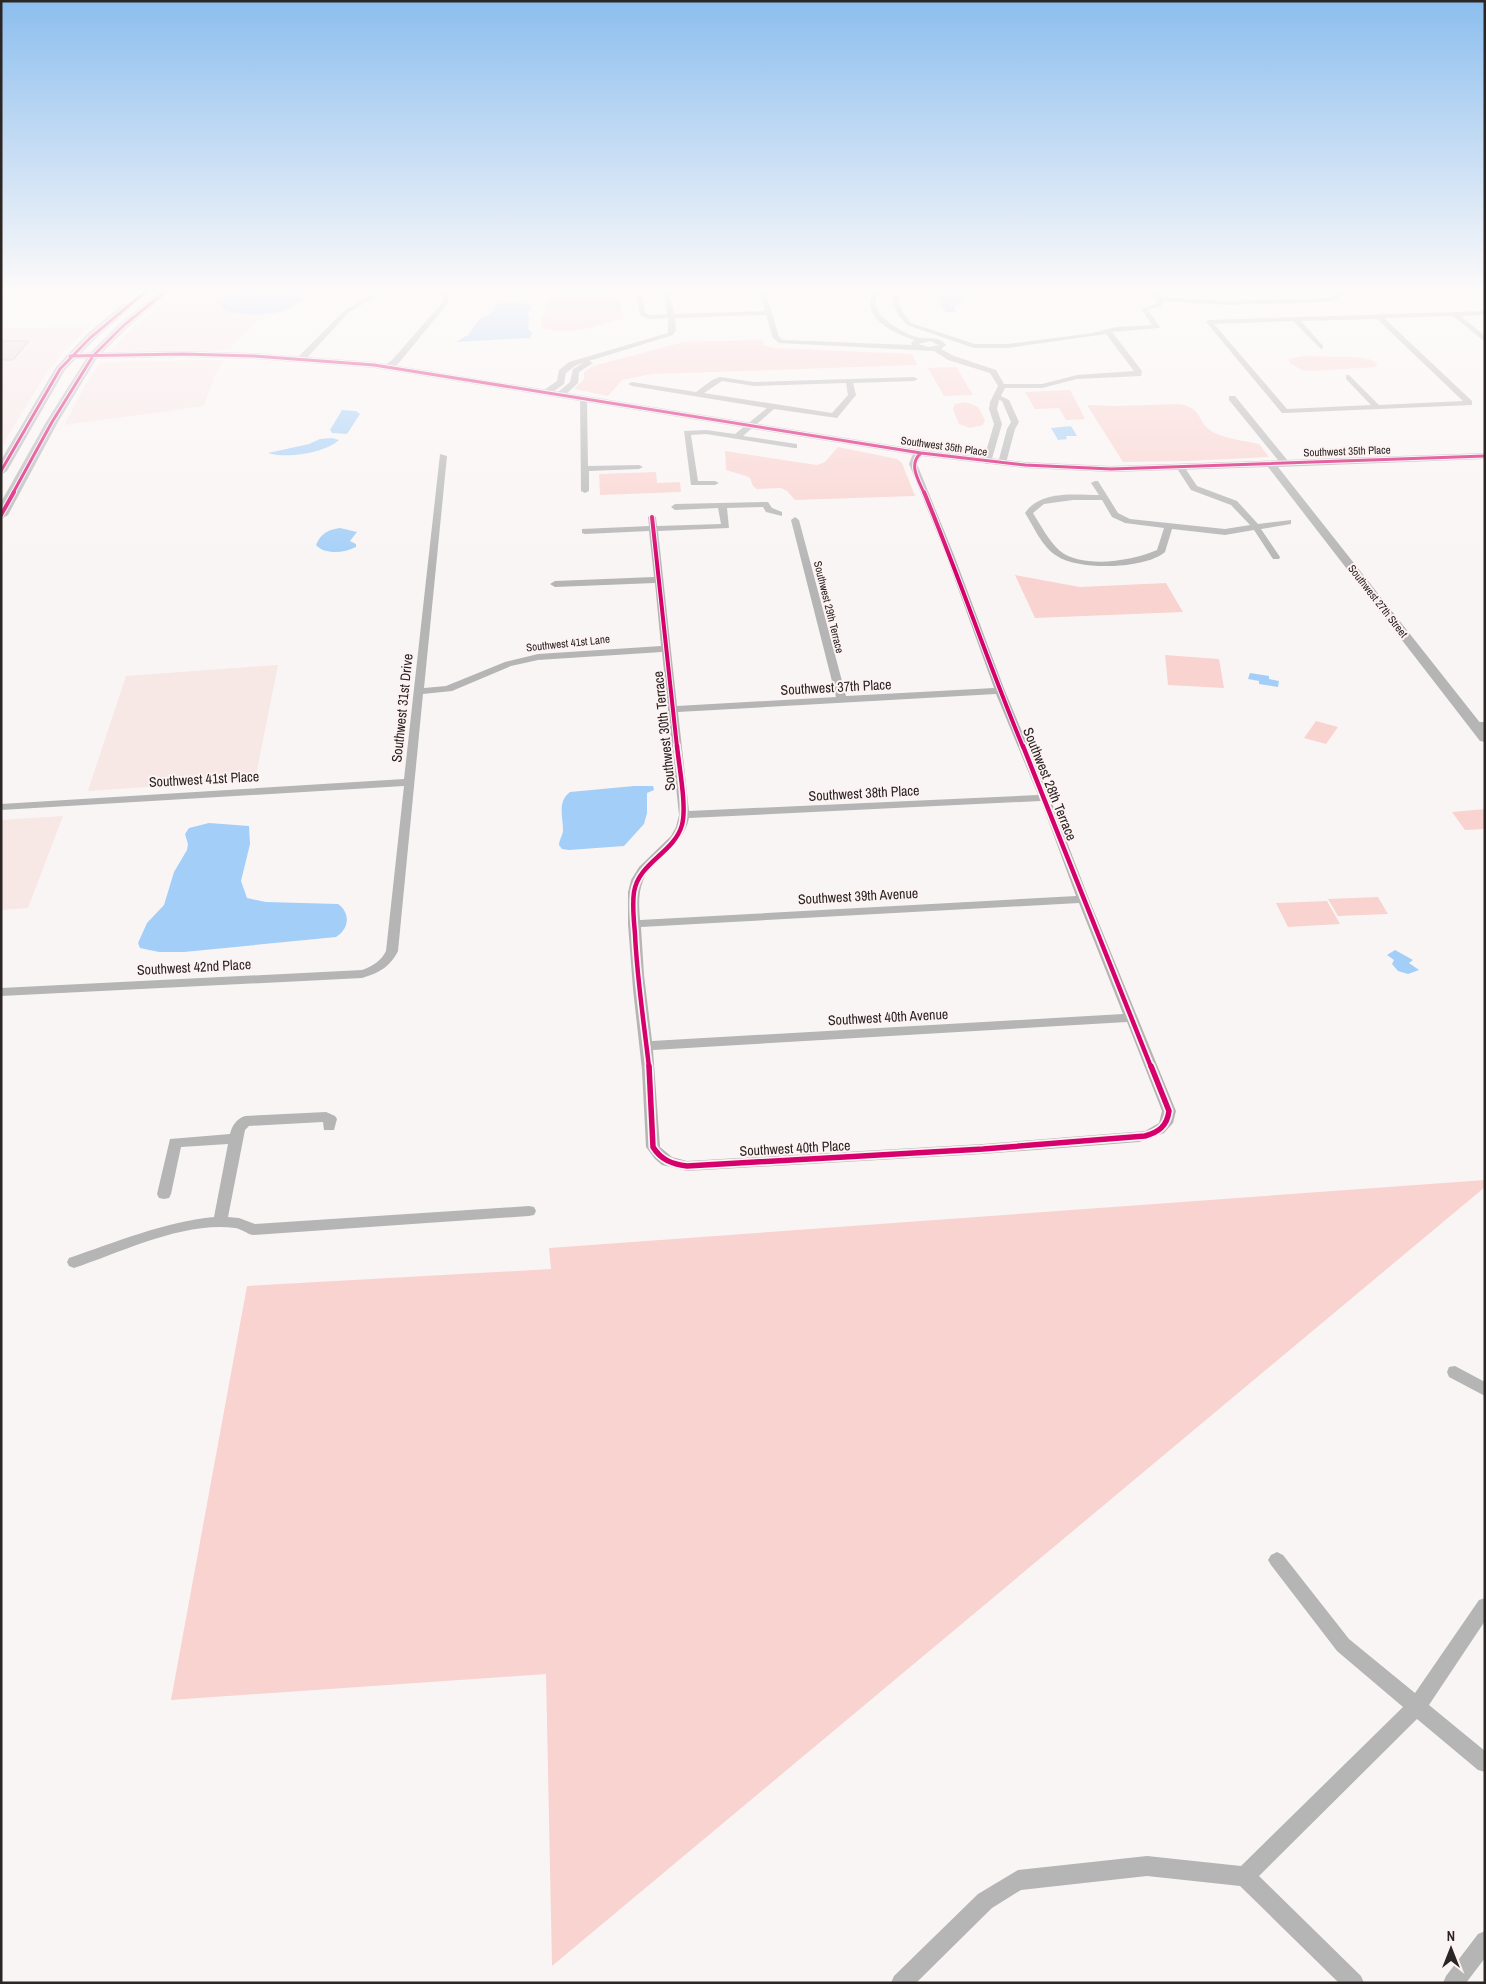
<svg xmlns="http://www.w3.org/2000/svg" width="1486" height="1984" font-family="'Archivo Narrow',sans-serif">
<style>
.built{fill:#f7e7e5}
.green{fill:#f9d3d0}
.water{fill:#a3cef7}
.building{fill:#ead7d6;stroke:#bfbaba}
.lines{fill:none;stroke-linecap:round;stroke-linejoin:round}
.minor{fill:#b5b5b6;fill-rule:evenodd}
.tertiary{fill:#b5b5b6;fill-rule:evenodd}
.primary{fill:#b9b9b9;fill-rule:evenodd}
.cycleway-far3-casing{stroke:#fdf3f2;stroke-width:5}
.cycleway-far2-casing{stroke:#fdf3f2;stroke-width:6}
.cycleway-far1-casing{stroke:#fdf3f2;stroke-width:8}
.cycleway-casing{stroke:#fdf3f2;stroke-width:9}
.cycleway-far3{stroke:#d6006c;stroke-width:3}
.cycleway-far2{stroke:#d6006c;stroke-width:4}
.cycleway-far1{stroke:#d6006c;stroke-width:4.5}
.cycleway{stroke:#d6006c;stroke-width:5.5}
.labels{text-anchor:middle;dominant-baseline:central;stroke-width:4;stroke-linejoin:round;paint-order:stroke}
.far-street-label{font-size:11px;fill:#2b2524;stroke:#fdf3f2}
.street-label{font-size:14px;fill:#2b2524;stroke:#fdf3f2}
</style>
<rect width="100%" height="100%" fill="#faf5f5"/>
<path class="built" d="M177,292H334L310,298L291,295L251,326L229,350L109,352L131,329Z
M89,327L66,349L46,374L1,447V328Z
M223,360L214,377L204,406L64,425L87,382L101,362Z
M278,665L255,780L88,791L126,676Z
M63,816L28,908L1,910V820Z"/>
<path class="green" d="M611,296C623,299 620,308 623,317L620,319C594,327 569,335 542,328V317L548,309L546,303L547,300L558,298Z
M762,340L765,345L774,348L912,354L917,365L652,374L622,380L608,396L574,389L584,379V372L593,366L684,342Z
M1304,356L1354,357L1369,359L1377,363L1376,367L1312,371L1302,370L1290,363L1289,359Z
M956,367L973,395L944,396L928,368Z
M1070,390L1085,419L1066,420L1059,408L1035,409L1025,392Z
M966,402L978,407L985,420L983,425L970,428L959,424L953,409L955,404Z
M1178,404C1204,407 1196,423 1213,432C1227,439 1244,441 1259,444L1269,457L1187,461L1123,462L1087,405L1115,406Z
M838,447L897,459L902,463L915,496L795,500L787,491L781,488L757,489L753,486L750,478L746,476L726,470L725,451L817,465L825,462Z
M656,472L657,483L680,482L681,492L600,495L599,474Z
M1015,575L1080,587L1166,583L1183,612L1035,618Z
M1165,655L1219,659L1224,688L1168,685Z
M1316,721L1338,727L1326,744L1304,738Z
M1485,809V829L1465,830L1452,812Z
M1378,897L1388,914L1338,916L1328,899Z
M1327,901L1340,924L1288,927L1276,903Z
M1485,1180V1187L552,1966L546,1674L171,1700L247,1286L551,1269L549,1248Z"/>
<path class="water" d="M236,292L294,293L302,299C288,318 243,316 223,310L220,304L221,302Z
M938,292H960L965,294L963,300L954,307L956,312H946L941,306Z
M521,302L532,305L527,314L529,316L528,329L532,333L530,338L456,342L468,335L479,320L490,314L496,307V303Z
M342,410L356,411L360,414L347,434L332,433L330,430Z
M1071,426L1077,436H1066L1067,439L1058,440L1051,428Z
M332,438L339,440C325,453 286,459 268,453L309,444L320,439Z
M340,528L357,532L350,541L356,544V547C344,553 325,555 316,545C321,533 328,530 340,528Z
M1250,673L1269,676V679L1279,681L1278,687L1259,684V681L1248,679Z
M634,786H653L654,790L647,793V813L644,824L624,846L569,850L562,849L559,845C559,840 563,835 563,830C563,816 557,802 570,792Z
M209,823L249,826L250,844L241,881L247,898L266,902L338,904C351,913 349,929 336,937L184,952H159L140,948L138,943L147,923L164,905L174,872L187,850L188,844L185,834L189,828Z
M1395,950L1413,960L1409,963L1419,970L1408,974L1398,971L1392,964L1394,960L1387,955Z"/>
<path class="building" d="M1,341H29L13,360H1Z"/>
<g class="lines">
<path class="minor" d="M377,292H384L349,312L305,360H299V356L345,310Z
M443,292H449L448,303L398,364L391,369H385V365L392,360L443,302Z
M636,292H642L645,313L650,315L667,314L664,292H670L674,314L765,311L760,292H766L779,337L783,340L912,345L911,343L914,340C894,333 860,318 873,292H879C877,297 875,301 876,307C879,319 909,337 921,338C931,339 939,336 946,345L941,349L954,356L996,370L1004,384H1042L1077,375L1134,371L1106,334L1008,348H974L907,325L898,315L892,301L895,292H901L898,301L904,314L911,323L975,344H1008L1093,333L1116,327L1152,325L1141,309L1156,304L1157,301L1150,292H1156L1160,297L1226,301L1327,298L1339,292H1346L1337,299L1327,302L1226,305L1163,301L1161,306L1148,310L1160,327L1159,328L1112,332L1142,371L1141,376L1077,379L1042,388H1005L1001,396L1009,400L1019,422L1015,429L1006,463L1002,465L998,463L1007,429L1011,422L1002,401L999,400L997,409L1002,424L991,462L987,464L983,462L994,424L989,409L990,402L998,386L990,373L948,360L934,351L779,343L773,338L766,315L675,318L676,330L673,335L589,361L593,363L579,372L578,383L564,396H558V392L570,382L573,369L585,362L575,366L566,373L564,384L550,394H544V390L557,381L559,370L569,362L668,333V318L649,319L640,315ZM930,341L939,345L929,347L918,344Z
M1485,311V315L1461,316L1485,336V342L1453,316L1384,318L1472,401V405L1285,413H1282L1206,322L1209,320ZM1377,319L1463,401L1379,405L1349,375H1346V379L1371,405L1287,409L1214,324L1293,321L1321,349L1323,348V346L1301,321Z
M720,377L754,382L914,377L918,379L914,381L853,383L856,395L837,418L774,409L743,436L797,444V448H794L706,434L691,435L698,481H715L719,483L715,485H691L684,431L706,430L735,434L767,408L632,386L628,384L632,382L696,392L712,380ZM722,381L754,386L846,383L848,395L832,413L704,393Z
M580,396L587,398L588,466L639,465L643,467L639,469L589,471V491L585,493L581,491Z
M1229,396H1235L1288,461V465H1282L1229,400Z
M918,451L925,453L919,459L917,464L954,555L1005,691L1050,798L1089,899L1176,1111L1173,1123L1164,1133L1139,1142L983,1154L687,1171L662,1165L655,1159L646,1147L642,1070L633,989L628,924V892L631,880L639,867L671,836L676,827L679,815L662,652L538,660L511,666L452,691L423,694L398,951C390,967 379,973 362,978L1,996V988L362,970C373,966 381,961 386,951L404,786L1,810V804L404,779L440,454L447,456L424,688L446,686L505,662L538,654L661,646L655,583L555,587L550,584L555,581L654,577L649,531L585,534L582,533V529L649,526L648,517L652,514L656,517L657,526L721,524L718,508L675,510L671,507L675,504L765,502H768L772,508L782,512V516L766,512L763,507L727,508L729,528L658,531L677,706L836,697L791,520L795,517L799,520L846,696L994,688L946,555L909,464L912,456ZM996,694L1038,795L689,811L678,712ZM1041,801L1076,896L640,920C639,907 638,893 643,881C653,855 683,849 689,818ZM1079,903L1123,1014L652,1041L644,975L641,927ZM1127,1022L1162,1111L1159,1123L1145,1131L983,1144L687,1161L672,1157L660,1147L653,1050Z
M1177,465H1183L1197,486L1237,501L1258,524L1291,520V524L1261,529L1280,557L1279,559H1273L1254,530L1225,535L1172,529L1165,552C1146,569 1079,571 1057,556C1042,547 1034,527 1025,513C1041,490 1074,495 1099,495L1091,483L1095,481H1098L1118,513L1130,519L1225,529L1250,525L1231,505L1191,490L1176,467ZM1073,500H1102L1112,517L1125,523L1164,528L1157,550C1132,561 1083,569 1060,551C1049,541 1041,526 1033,513L1044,504Z
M1475,722H1485V728L1471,727L1470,725Z
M326,1112L335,1116L337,1119L334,1130H324L323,1122L249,1126L245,1130L228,1217L239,1218L255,1224L529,1206L534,1207L536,1211L534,1215L529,1216L253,1235C247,1234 242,1229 235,1228C184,1221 122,1252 74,1268L69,1266L67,1262L69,1258C116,1242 164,1222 214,1217L228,1144L181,1147L171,1194L169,1198L164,1199L159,1198L157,1194L170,1139L230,1134C232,1126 236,1119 245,1116Z
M1455,1366L1485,1382V1396L1449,1377L1447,1372L1449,1367Z
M1277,1552L1283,1555L1349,1639L1415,1693L1479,1600L1485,1598V1621L1429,1705L1485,1751V1772L1478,1770L1417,1719L1259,1876L1361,1976L1364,1983H1339L1240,1886L1147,1876L1021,1890L992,1908L916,1983H891L894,1976L978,1894L1018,1870L1147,1856L1241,1866L1403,1707L1337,1651L1271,1565L1268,1560L1271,1555Z
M1485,1931V1958L1466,1983H1443L1446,1976L1478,1934Z"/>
<path class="tertiary" d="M183,351L253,353L374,362L921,450L1025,462L1111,466L1485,453V459L1278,467L1485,729V742L1480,741L1268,467L1111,472L1025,468L921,456L374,368L253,359L183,357L70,359L65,356L70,353Z"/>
<path class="primary" d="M159,292H170L127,328L97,358L58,422L8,515L1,519V502L46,422L89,354L119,324Z
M127,303L131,304L132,306L131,308L96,338L65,370L7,471L1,475V460L56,367L88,333L123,304Z"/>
<g class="cycleway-far3-casing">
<path id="cycleway-far3" d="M70,356L183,354L253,356L374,365L921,453L1025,465L1111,469L1485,456
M921,453C908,464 918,479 924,493
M1,471L60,369L90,338L145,292
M13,493L52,422L93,356L123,326L165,292"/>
</g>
<g class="cycleway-far2-casing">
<path id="cycleway-far2" d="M924,492C959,576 988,663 1023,747
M1,515L14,492
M652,517L677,747"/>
</g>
<g class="cycleway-far1-casing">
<path id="cycleway-far1" d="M1023,746L1151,1067
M649,1067C644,1023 637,979 635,934C634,921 632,906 634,892C639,862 674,853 682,825C687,806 679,767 677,746"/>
</g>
<g class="cycleway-casing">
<path id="cycleway" d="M649,1066L653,1147C661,1160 672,1164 687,1166L983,1149L1145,1136C1159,1132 1167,1126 1169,1111L1151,1066"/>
</g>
<use href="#cycleway-far3" class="cycleway-far3"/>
<use href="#cycleway-far2" class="cycleway-far2"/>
<use href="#cycleway-far1" class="cycleway-far1"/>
<use href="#cycleway" class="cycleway"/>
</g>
<linearGradient id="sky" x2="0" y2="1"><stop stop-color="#8cbeee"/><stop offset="0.51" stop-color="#fdfafa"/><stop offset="1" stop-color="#fdfafa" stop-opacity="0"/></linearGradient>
<rect width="1486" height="569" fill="url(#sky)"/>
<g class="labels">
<g class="far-street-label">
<text transform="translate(944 446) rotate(8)">Southwest 35th Place</text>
<text transform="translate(1347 451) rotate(-2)">Southwest 35th Place</text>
<text transform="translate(1378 601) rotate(52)">Southwest 27th Street</text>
<text transform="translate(829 607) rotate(76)">Southwest 29th Terrace</text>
<text transform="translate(568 643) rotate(-6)">Southwest 41st Lane</text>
</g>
<g class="street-label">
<text transform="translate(836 687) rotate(-3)">Southwest 37th Place</text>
<text transform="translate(402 708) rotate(-84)">Southwest 31st Drive</text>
<text transform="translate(664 731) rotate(-96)">Southwest 30th Terrace</text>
<text transform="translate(204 779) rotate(-3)">Southwest 41st Place</text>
<text transform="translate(1050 784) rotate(68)">Southwest 28th Terrace</text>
<text transform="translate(864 793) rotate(-3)">Southwest 38th Place</text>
<text transform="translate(858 896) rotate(-3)">Southwest 39th Avenue</text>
<text transform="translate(194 967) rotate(-3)">Southwest 42nd Place</text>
<text transform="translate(888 1017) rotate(-3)">Southwest 40th Avenue</text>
<text transform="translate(795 1148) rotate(-3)">Southwest 40th Place</text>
</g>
</g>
<rect width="1486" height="1984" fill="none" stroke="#2b2524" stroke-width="5"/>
<g transform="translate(1451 1949)" stroke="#fdf3f2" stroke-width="4" paint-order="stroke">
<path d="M0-4L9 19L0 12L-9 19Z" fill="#2b2524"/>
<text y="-8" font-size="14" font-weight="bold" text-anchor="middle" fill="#2b2524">N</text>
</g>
</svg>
